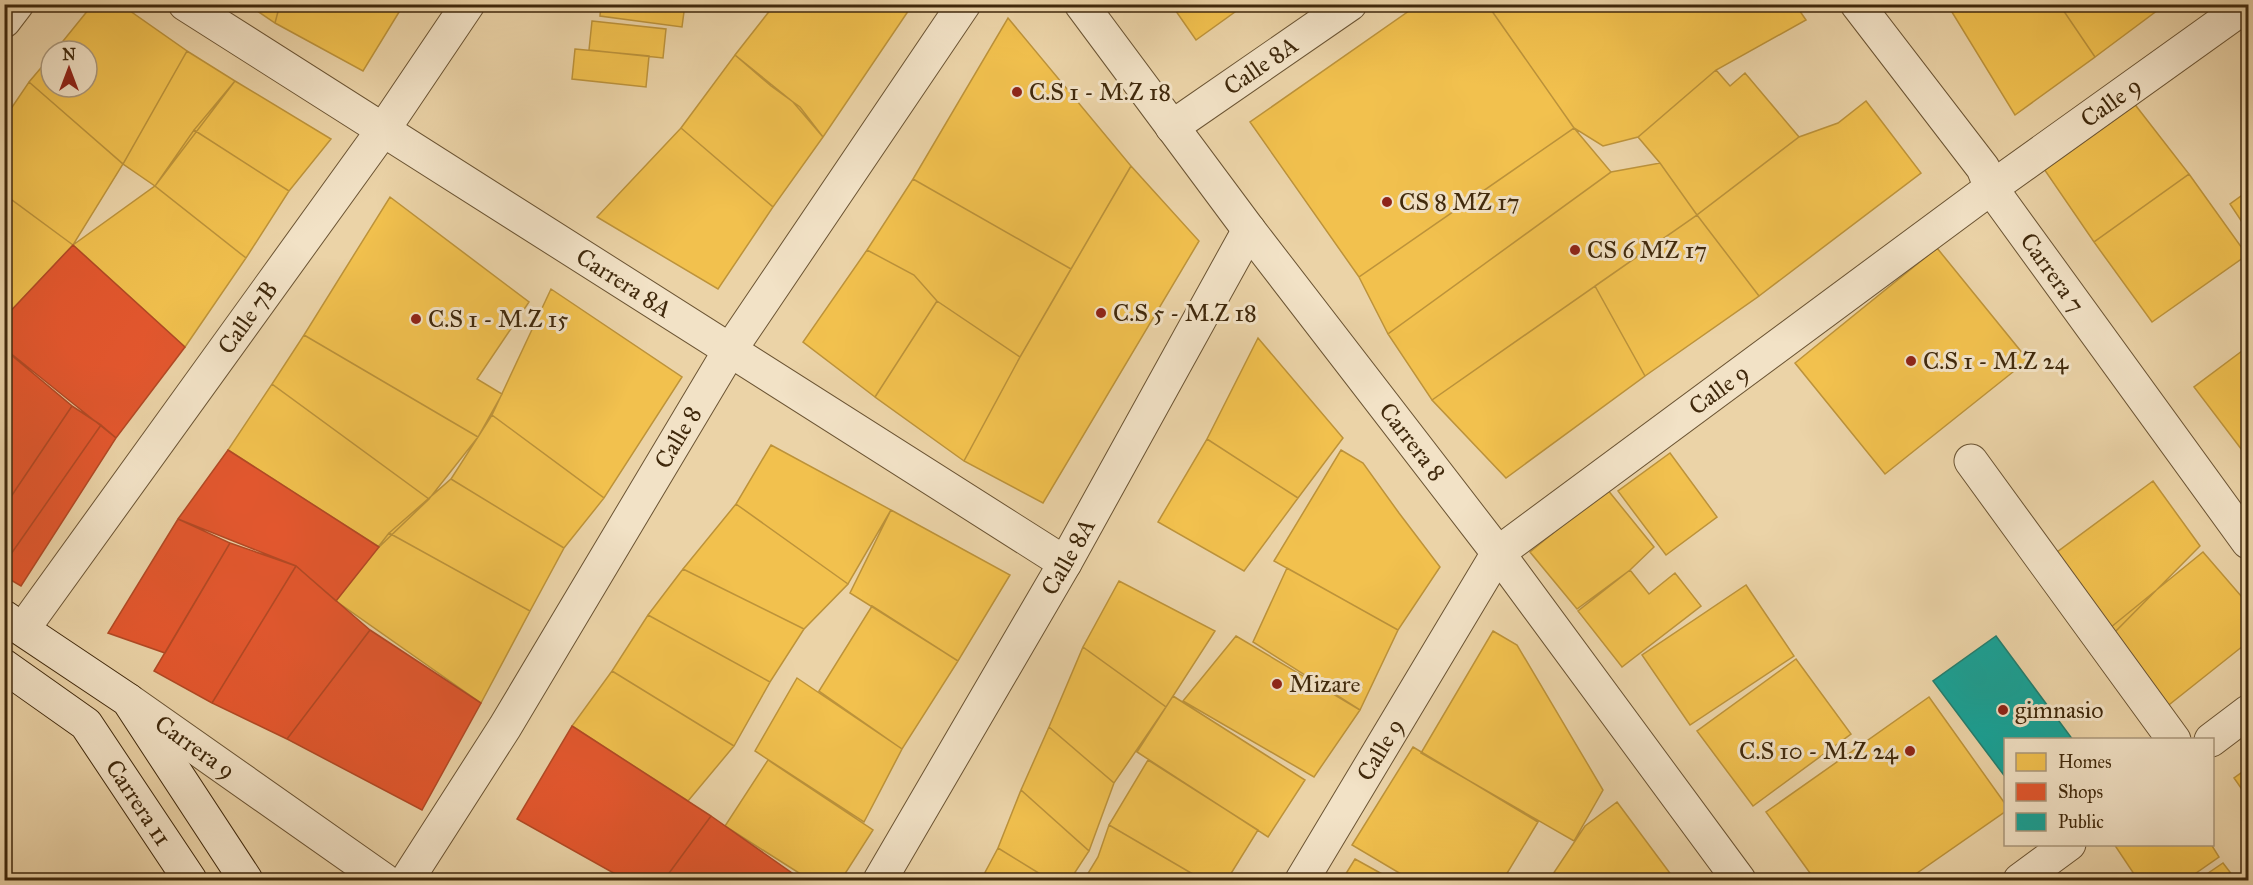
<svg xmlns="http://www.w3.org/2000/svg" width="2253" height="885" font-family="'IM FELL Great Primer',serif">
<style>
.homes{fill:#f2c14e;stroke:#bd933a;stroke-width:1.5}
.shops{fill:#e4572e;stroke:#b34924;stroke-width:1.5}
.public{fill:#17a398;stroke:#237e6e;stroke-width:1.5}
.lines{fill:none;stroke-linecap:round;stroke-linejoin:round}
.minor-casing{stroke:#6b5433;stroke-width:35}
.tertiary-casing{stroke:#6b5433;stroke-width:35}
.secondary-casing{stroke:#40290c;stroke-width:35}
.minor{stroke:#f2e2c6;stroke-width:33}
.tertiary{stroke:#f2e2c6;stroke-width:33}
.secondary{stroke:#f2e2c6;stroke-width:33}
.poi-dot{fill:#8f2418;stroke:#f2e2c6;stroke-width:2}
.labels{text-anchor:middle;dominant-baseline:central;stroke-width:6;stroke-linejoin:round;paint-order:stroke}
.street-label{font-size:24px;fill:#40290c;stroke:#f2e2c6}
.poi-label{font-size:24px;fill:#40290c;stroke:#f2e2c6;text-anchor:start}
</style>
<rect width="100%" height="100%" fill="#ebd3a7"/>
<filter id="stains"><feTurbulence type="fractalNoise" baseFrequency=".00333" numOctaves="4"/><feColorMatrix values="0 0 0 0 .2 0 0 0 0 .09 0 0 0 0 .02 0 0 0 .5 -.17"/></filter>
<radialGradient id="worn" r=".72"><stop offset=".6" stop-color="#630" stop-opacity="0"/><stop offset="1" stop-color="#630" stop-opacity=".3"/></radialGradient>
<path class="homes" d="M93,4H120L187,51L123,164L29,82L51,56V87H87V51H55Z
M247,4H280L275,23Z
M280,4H404L363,71L275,23Z
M601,4H685L682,27L600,16Z
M775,4H913L823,137L793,102L735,55Z
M1177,4H1246L1196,40L1173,7Z
M1419,4H1487L1574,128L1359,277L1250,122Z
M1487,4H1795L1806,20L1716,70L1638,137L1603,146L1574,128Z
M1947,4H2059L2095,57L2015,115Z
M2059,4H2166L2095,57Z
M1008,18L1131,166L1071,269L913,179Z
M592,21L666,29L663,58L589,50Z
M575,49L649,56L646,87L572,79Z
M187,51L235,81L155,186L123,164Z
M735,55L771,86L800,107L823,137L773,207L681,128Z
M1716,70L1730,86L1745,73L1799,137L1697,215L1660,163L1638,137Z
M235,81L331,139L289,191L194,130Z
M29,82L123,164L73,245L4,194V119Z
M1866,101L1921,173L1759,296L1697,215L1799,137L1838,123Z
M2133,102L2189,174L2094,242L2044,169Z
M681,128L773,207L718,289L597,217Z
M1574,128L1611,172L1388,334L1359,277Z
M194,130L289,191L246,258L155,186Z
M1660,163L1697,215L1432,400L1388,334L1611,172Z
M1131,166L1199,241L1043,503L964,461L1020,357Z
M2189,174L2247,255L2152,322L2094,242Z
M913,179L1071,269L1020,357L937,301L914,275L867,250Z
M155,186L246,258L185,347L73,245Z
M2248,191V231L2230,204Z
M4,194L73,245L4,318Z
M390,197L529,302L477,379L502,394L478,437L304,335Z
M1697,215L1759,296L1645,376L1595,286Z
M1937,248L2028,360L1885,474L1795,363Z
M867,250L914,275L937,301L875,397L803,342Z
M1595,286L1645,376L1506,478L1432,400Z
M551,289L682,377L604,498L492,415Z
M937,301L1020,357L964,461L875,397Z
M304,335L478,437L429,499L272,384Z
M1258,338L1343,438L1298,498L1207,439Z
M2246,348L2248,351V458L2194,387Z
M272,384L429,499L379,547L228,450Z
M492,415L604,498L564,548L451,479Z
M1207,439L1298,498L1244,571L1158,522Z
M771,445L891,510L848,584L736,504Z
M1341,450L1363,463L1399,513L1440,567L1398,630L1274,561Z
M1670,453L1717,517L1666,555L1618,491Z
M451,479L564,548L530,611L389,533Z
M2153,481L2200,546L2109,638L2053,555Z
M1607,489L1654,547L1630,570L1577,609L1530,552Z
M736,504L848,584L804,629L683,569Z
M891,510L1010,575L958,661L850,593Z
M389,533L530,611L481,703L336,601Z
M2203,552L2248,604V642L2165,708L2105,632Z
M1287,568L1398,630L1360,710L1253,642Z
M683,569L804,629L770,682L648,615Z
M1630,570L1649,594L1675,573L1701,606L1622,667L1578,611Z
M1119,581L1215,631L1166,707L1083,647Z
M1746,585L1794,656L1690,725L1642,655Z
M872,606L958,661L902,749L819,691Z
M648,615L770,682L734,746L612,671Z
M1493,631L1517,645L1603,790L1574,841L1421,753Z
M1236,636L1360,710L1314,777L1183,701Z
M1083,647L1166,707L1114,783L1049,727Z
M1796,659L1851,734L1753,806L1697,731Z
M612,671L734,746L688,801L572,726Z
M797,678L902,749L864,822L755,751Z
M1173,696L1305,780L1268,837L1137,752Z
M1929,697L2006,805V811L1907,880H1815L1766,812Z
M1049,727L1114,783L1089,851L1021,790Z
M1413,747L1538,822L1503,880H1411L1352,845Z
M768,760L873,830L841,880H810L725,826Z
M1148,760L1258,830L1227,880H1203L1109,825Z
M2248,768V798L2234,778Z
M1021,790L1089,851L1070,880H1050L998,848Z
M1617,802L1675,880H1549L1585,826Z
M1109,825L1203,880H1084L1098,857Z
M2114,844H2211L2219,857L2186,880H2138Z
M998,848L1050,880H981Z
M1355,859L1393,880H1342Z
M2223,863L2236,880H2198Z"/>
<path class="shops" d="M73,245L185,347L116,438L4,348V318Z
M4,349L72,406L4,507Z
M72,406L101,425L4,564V507Z
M101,425L116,438L21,586L4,576V564Z
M228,450L379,547L336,601L296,566L178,519Z
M178,519L230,543L165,653L108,633Z
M230,543L296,566L212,703L154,671Z
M296,566L370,630L287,739L212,703Z
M370,630L481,703L422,810L287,739Z
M572,726L711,816L664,880H626L517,819Z
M711,816L802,880H664Z"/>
<path class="public" d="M1996,636L2073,740H2006V778L1933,681Z"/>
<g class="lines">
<g class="minor-casing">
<g id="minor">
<path id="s1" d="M185,4L1065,563"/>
<path id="s2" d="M1857,4L1983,168L1991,188L2248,542"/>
<path d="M4,21L17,4"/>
<path id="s3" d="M1172,127L1350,4"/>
<path d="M1971,461L2174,740"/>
<path id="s4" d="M23,629L383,130L468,4"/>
<path d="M2211,740L2248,712"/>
<path id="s5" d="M407,880L505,727L730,350L964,4"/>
<path id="s6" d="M880,880L1065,563L1249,230"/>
<path id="s7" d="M1302,880L1498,553L1991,188L2248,4"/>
<path d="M2020,880L2069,844"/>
</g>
</g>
<g class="tertiary-casing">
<g id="tertiary">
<path id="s8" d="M1081,4L1249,230L1498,553L1739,880"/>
<path id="s9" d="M128,700L384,880"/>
</g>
</g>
<g class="secondary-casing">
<g id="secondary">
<path d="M4,617L128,700L246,880"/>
<path id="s10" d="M4,666L86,724L190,880"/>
</g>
</g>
<use href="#minor" class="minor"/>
<use href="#tertiary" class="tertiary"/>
<use href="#secondary" class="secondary"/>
</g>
<g class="poi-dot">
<circle cx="1017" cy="92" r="6"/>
<circle cx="1387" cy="202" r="6"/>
<circle cx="1575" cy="250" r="6"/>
<circle cx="1101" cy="313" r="6"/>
<circle cx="416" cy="319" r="6"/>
<circle cx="1911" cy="361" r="6"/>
<circle cx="1277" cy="684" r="6"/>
<circle cx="2003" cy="710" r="6"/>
<circle cx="1910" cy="751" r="6"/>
</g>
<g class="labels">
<g class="street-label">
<text stroke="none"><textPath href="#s3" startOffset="108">Calle 8A</textPath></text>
<text stroke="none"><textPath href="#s7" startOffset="1142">Calle 9</textPath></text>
<text stroke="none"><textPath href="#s2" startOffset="333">Carrera 7</textPath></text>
<text stroke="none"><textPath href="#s1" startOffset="520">Carrera 8A</textPath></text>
<text stroke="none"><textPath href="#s4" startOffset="384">Calle 7B</textPath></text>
<text stroke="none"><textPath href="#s7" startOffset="656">Calle 9</textPath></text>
<text stroke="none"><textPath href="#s5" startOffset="519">Calle 8</textPath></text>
<text stroke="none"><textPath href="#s8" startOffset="549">Carrera 8</textPath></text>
<text stroke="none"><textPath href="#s6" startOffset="374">Calle 8A</textPath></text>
<text stroke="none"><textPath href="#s9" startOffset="82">Carrera 9</textPath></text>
<text stroke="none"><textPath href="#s7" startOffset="152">Calle 9</textPath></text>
<text stroke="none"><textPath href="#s10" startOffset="195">Carrera 11</textPath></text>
</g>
<g class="poi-label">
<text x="1029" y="92">C.S 1 - M.Z 18</text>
<text x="1399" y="202">CS 8 MZ 17</text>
<text x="1587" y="250">CS 6 MZ 17</text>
<text x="1113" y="313">C.S 5 - M.Z 18</text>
<text x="428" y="319">C.S 1 - M.Z 15</text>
<text x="1923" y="361">C.S 1 - M.Z 24</text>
<text x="1289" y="684">Mizare</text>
<text x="2015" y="710">gimnasio</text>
<text x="1898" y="751" text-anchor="end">C.S 10 - M.Z 24</text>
</g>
</g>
<rect width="2253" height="885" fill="none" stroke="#ebd3a7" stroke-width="24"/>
<rect x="6" y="6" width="2241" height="873" fill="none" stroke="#40290c" stroke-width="3"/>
<rect x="12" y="12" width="2229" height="861" fill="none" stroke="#40290c" stroke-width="1.5"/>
<rect x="2004" y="738" width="210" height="108" fill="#f2e2c6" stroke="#ab987c" stroke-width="1.5"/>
<rect x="2016" y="753" width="30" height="18" fill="#f2c14e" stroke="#ab987c" stroke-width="1.5"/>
<text x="2058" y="768" font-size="18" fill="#40290c">Homes</text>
<rect x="2016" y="783" width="30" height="18" fill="#e4572e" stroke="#ab987c" stroke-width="1.5"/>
<text x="2058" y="798" font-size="18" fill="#40290c">Shops</text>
<rect x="2016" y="813" width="30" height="18" fill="#17a398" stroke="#ab987c" stroke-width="1.5"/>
<text x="2058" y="828" font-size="18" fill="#40290c">Public</text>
<g transform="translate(69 69)"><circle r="28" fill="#f2e2c6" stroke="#ab987c" stroke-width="1.5"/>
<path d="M0-4.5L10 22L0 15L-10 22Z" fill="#8f2418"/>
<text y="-9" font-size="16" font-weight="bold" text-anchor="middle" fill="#40290c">N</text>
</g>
<rect width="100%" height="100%" filter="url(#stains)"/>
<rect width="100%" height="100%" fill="url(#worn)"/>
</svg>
